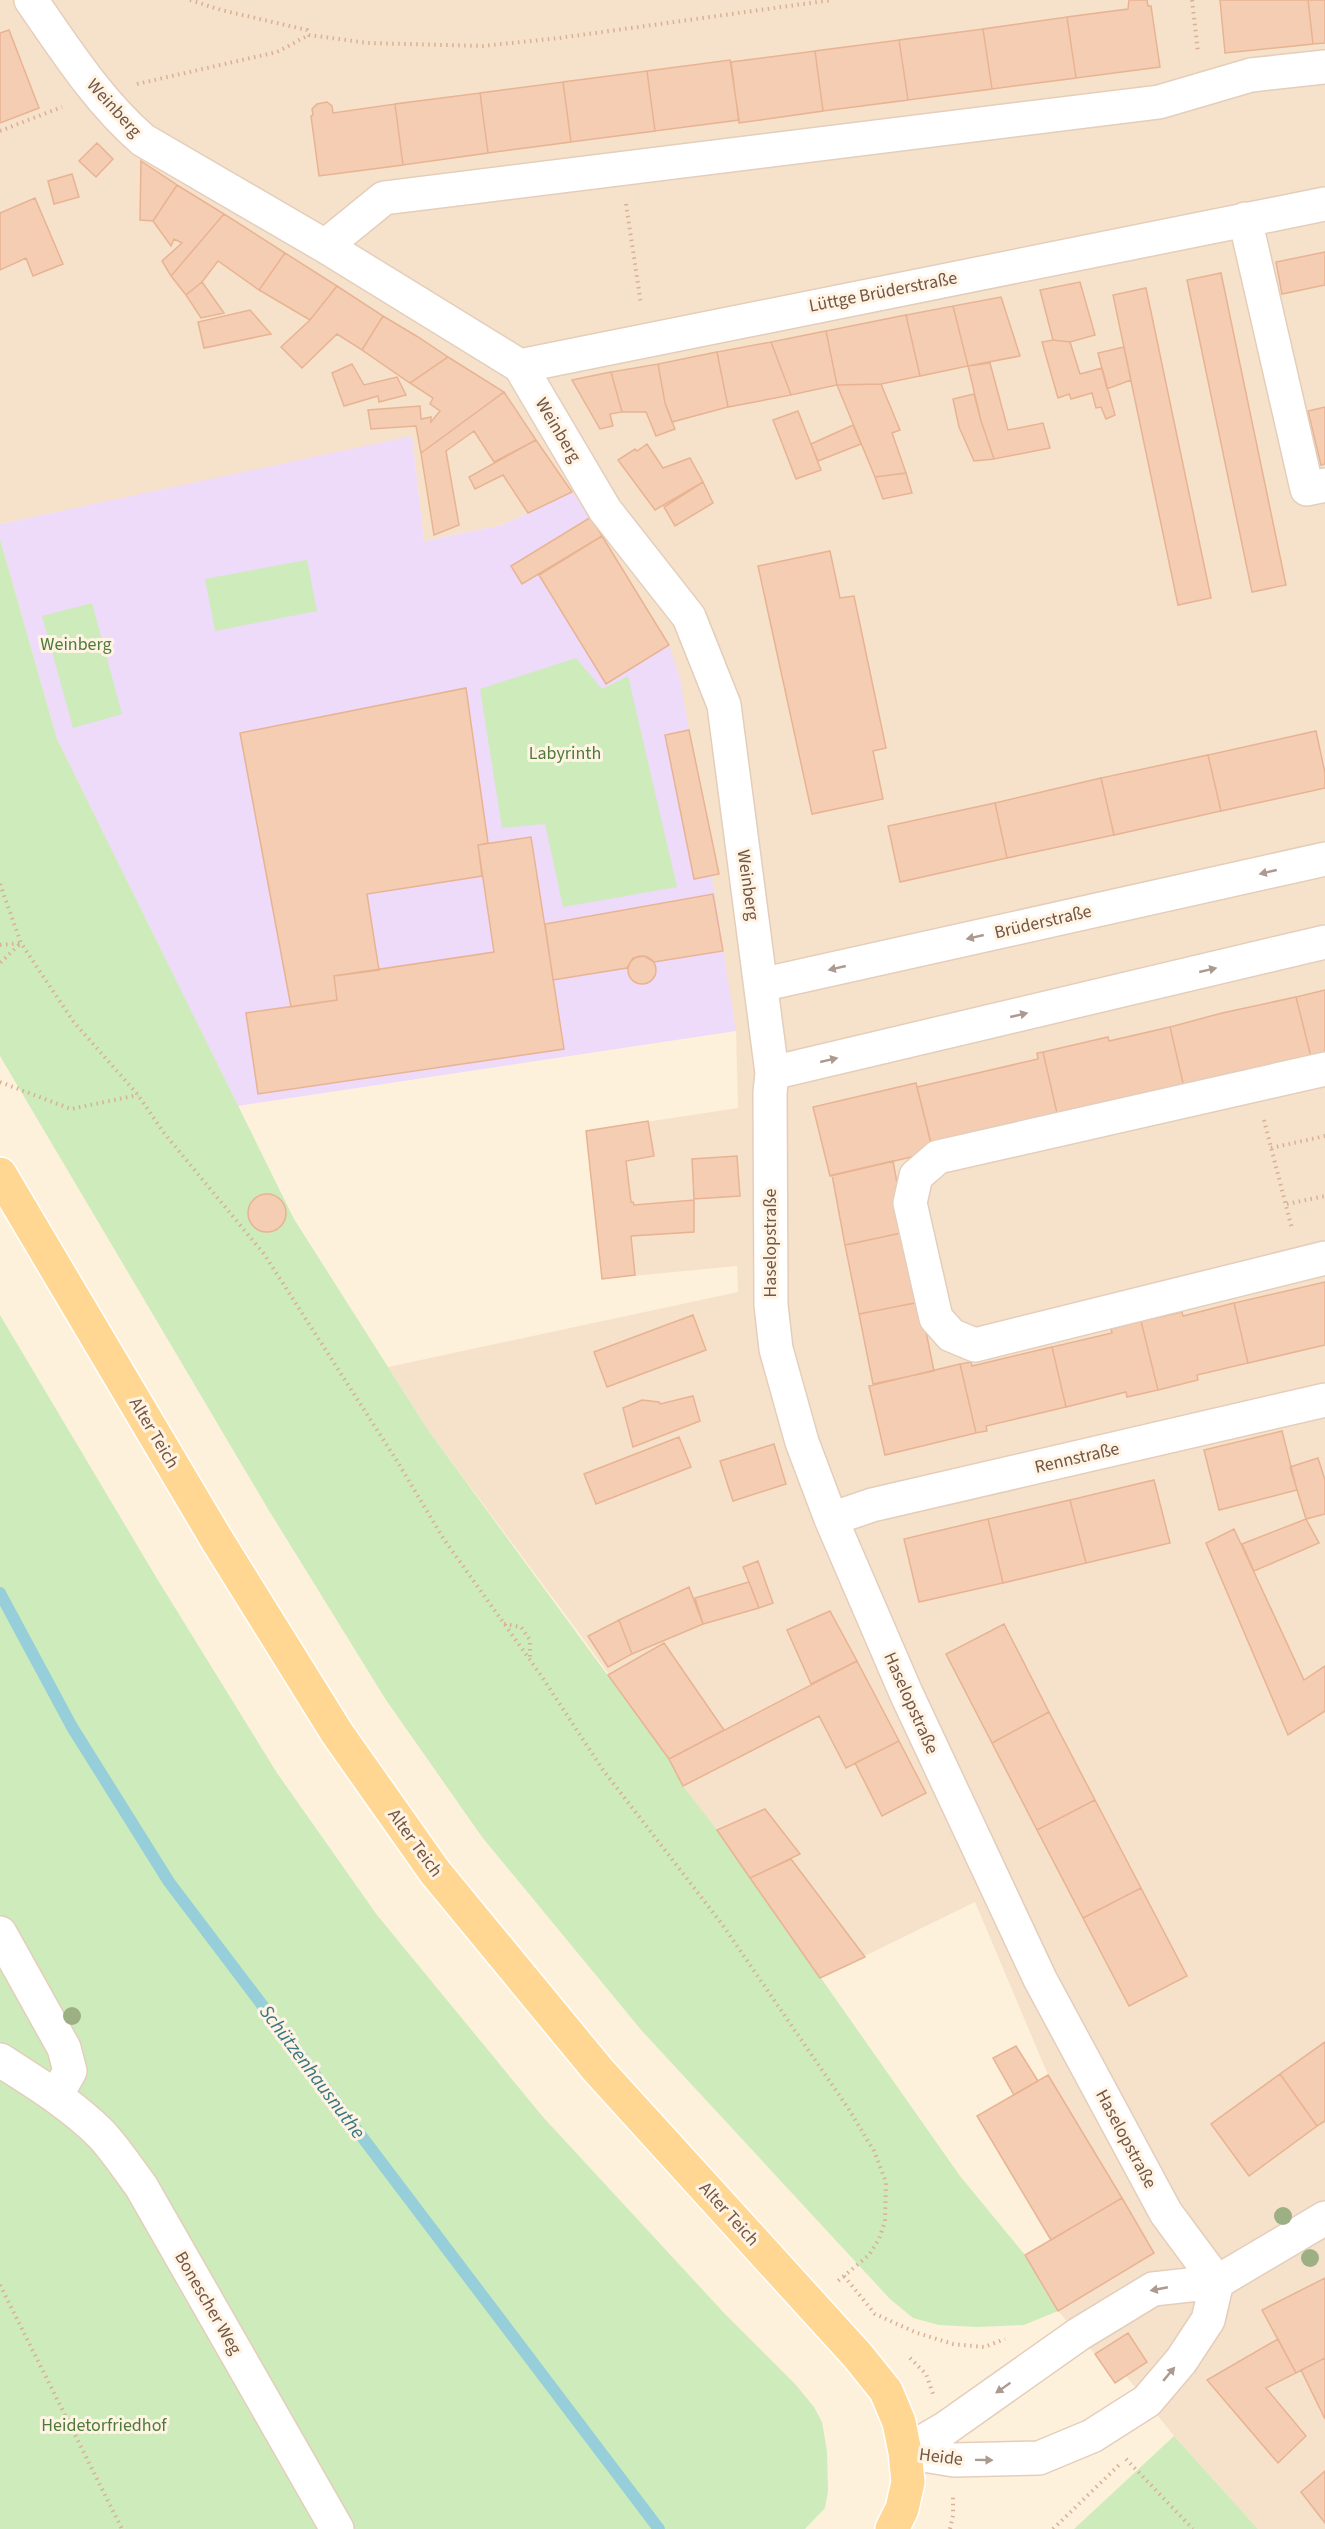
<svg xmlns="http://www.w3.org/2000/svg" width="1325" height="2529" font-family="'Source Sans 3',sans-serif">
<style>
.residential{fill:#f6e2ca}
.education{fill:#eedaf9}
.green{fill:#ceebbb}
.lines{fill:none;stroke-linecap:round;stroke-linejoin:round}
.stream{stroke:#96cfda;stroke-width:12}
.building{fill:#f5cdb2;stroke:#e8b392;stroke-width:1.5}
.minor-casing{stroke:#e4cebb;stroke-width:36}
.major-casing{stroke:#fff;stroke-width:36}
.path{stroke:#d9b096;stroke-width:4;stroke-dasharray:1.5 4.5;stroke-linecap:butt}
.minor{stroke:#fff;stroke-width:33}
.major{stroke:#ffd792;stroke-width:33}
.tree{fill:#9db083}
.oneway{fill:#ac998f}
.labels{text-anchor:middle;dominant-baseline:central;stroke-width:6;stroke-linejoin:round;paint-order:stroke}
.street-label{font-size:18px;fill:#745544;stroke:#fff4e4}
.park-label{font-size:18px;fill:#4e7b3b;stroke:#fff4e4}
.water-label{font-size:20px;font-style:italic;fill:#3a7683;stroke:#fff4e4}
</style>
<rect width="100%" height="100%" fill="#fef1dc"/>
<path class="residential" d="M0,0H1325V2529H1258L1174,2436L1126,2376L1115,2383L1095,2354L1058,2311L1154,2253L1048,2075L975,1902L820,1978L683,1786L669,1759L579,1633L428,1430L388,1367L738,1292L737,1266L602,1279L586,1131L738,1108L736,1031L528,513L502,525L424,541L412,437L0,524Z"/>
<path class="education" d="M412,436L424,541L502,525L572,492L591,517L669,645L680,679L689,730L736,1031L238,1106L57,739L0,539V524Z"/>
<path class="green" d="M0,539L57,739L294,1219L428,1430L669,1759L683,1786L717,1830L960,2176L1025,2255L1058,2311L1024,2325L977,2327L939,2325L913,2318L890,2299L642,2031L482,1837L386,1700L268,1509L0,1056Z
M307,560L317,611L215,631L205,579Z
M92,603L122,714L73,728L42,616Z
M576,658L602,689L628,676L677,887L563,907L545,824L502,828L480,689Z
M0,1315L156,1577L277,1773L377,1915L543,2117L725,2314L796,2385L814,2407L822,2422L827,2451L828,2491L825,2508L805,2529H0Z
M1174,2436L1258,2529H1074Z"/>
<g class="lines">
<path class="stream" d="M0,1593L72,1727L169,1882L659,2529"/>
</g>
<path class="building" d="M1129,0H1147L1148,6H1151L1160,67L1076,78L1067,17L1128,9Z
M1220,0H1308L1313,44L1225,53Z
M1308,0H1325V43L1313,44Z
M1067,17L1076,78L992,89L983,29Z
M983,29L992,89L908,100L899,40Z
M9,30L39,108L0,123V33Z
M899,40L908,100L823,111L815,51Z
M815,51L823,111L739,123L731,62Z
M730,60L739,120L655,131L647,71Z
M647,71L655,131L571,142L563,82Z
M563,82L571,142L488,153L480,93Z
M480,93L488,153L403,165L395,104Z
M327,102L332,106L333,113L395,104L403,165L319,176L311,116L313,115L312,109L317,104Z
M97,143L113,159L96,177L79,161Z
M141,161L177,185L153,221L140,220Z
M72,174L79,197L54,204L48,181Z
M177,185L224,214L171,276L162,261L182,243L174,239L171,246L153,221Z
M35,198L63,264L33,276L26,258L0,270V213Z
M224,214L285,253L259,290L218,261L202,282L186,295L171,276Z
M1325,252V285L1282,294L1276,262Z
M285,253L337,286L310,320L259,290Z
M1221,273L1286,585L1252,592L1187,280Z
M202,282L224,313L201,318L186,295Z
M1080,282L1095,335L1070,342L1053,340L1040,290Z
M337,286L383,316L362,350L337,334L302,368L281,347L310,320Z
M1146,288L1211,598L1178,605L1113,295Z
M1001,297L1020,356L968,366L953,306Z
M953,306L968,366L920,376L906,315Z
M250,310L271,334L204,348L198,322Z
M906,315L920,376L881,384L837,385L826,331Z
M383,316L418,337L448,357L410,383L362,350Z
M826,331L837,385L791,395L771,342Z
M1053,340L1070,342L1080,374L1102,368L1115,415L1106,419L1101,407L1096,408L1092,393L1071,399L1069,394L1058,398L1042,342Z
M771,342L791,395L728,407L717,352Z
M1124,347L1131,380L1107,389L1098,353Z
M717,352L728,407L672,422L665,403L658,364Z
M448,357L504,392L421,453L416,426L371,429L368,410L420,406L421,419L431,417V422L440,411L430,404L433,398L410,383Z
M990,363L1008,430L1043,423L1050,448L994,459L981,421L968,366Z
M352,364L364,385L397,377L406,395L379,402L378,396L344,406L332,373Z
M658,364L665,403L675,429L656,436L646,412H622L611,372Z
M611,372L622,412L610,414L613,426L600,429L572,380Z
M881,384L900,430L892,433L906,473L875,477L837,385Z
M504,392L536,440L494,462L474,431L446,451L459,525L434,535L421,453Z
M974,394L981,421L994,459L974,461L959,427L953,399Z
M1325,407V464L1321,465L1308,411Z
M798,411L821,470L796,479L773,420Z
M853,425L861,444L818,461L811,444Z
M536,440L572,492L528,513L503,475L475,489L469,477Z
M647,444L663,468L690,458L703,482L655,510L618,460L635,449L637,451Z
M906,473L912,493L883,499L875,477Z
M703,482L713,503L675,526L664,507Z
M591,517L602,536L522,584L511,566Z
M602,536L669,645L606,684L539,575Z
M830,551L840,598L854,596L886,748L873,751L883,799L812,814L758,566Z
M466,688L488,843L478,845L482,876L367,894L379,970L334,976L337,1000L291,1007L240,733Z
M689,730L719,874L694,879L665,735Z
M1316,731L1325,773V788L1221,811L1208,755Z
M1208,755L1221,811L1114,835L1101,778Z
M1101,778L1114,835L1007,858L995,803Z
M995,803L1007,858L900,882L888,826Z
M531,837L564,1049L258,1094L246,1013L337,1000L334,976L494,952L478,845Z
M713,894L723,951L654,962L644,956L633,958L627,968L553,980L545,924Z
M628 970a14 14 0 1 1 28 0a14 14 0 1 1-28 0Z
M1325,990V1054L1311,1057L1296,997Z
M1296,997L1311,1057L1184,1087L1170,1027L1222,1013Z
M1170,1027L1184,1087L1059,1122L1043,1052L1108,1037L1109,1041Z
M1043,1052L1059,1122L932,1147L917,1087L1038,1059L1037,1053Z
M916,1083L933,1152L830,1176L813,1107Z
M648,1121L654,1156L626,1161L631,1202H633L634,1205L694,1200V1232L631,1236L635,1275L602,1279L586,1131Z
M737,1156L740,1196L694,1199L692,1159Z
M893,1161L906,1232L845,1245L832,1175Z
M248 1213a19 19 0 1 1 38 0a19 19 0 1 1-38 0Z
M906,1232L920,1302L859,1314L845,1245Z
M1325,1282V1345L1248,1363L1234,1303Z
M920,1302L934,1371L873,1384L859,1314Z
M1234,1303L1248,1363L1197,1375L1198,1380L1158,1390L1141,1321L1182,1312L1183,1316Z
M693,1315L706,1350L607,1387L594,1352Z
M1141,1321L1158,1390L1127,1397L1126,1392L1066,1407L1052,1347L1112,1333L1111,1329Z
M1052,1347L1066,1407L986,1426L987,1431L976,1433L960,1364L971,1362L972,1366Z
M960,1364L976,1433L885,1455L869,1386Z
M693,1396L700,1421L633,1447L623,1408L642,1400L659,1402L660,1404Z
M1282,1431L1297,1490L1219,1510L1204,1450Z
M679,1437L691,1467L596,1504L584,1474Z
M774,1444L786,1484L733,1501L720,1461Z
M1318,1458L1325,1480V1514L1306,1519L1290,1467Z
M1154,1480L1170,1543L1086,1563L1070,1500Z
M1070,1500L1086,1563L1003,1583L988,1519Z
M988,1519L1003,1583L919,1602L904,1539Z
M1306,1519L1319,1543L1254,1571L1242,1544Z
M1234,1529L1304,1680L1325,1666V1711L1288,1735L1206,1543Z
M758,1561L773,1603L759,1608L743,1567Z
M749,1582L759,1608L703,1624L695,1598Z
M689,1587L703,1624L632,1654L619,1620Z
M830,1611L857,1661L811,1684L787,1630Z
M619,1620L632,1654L608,1667L588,1636Z
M1004,1624L1049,1712L992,1743L946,1654Z
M664,1643L724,1730L669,1759L608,1675Z
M857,1661L899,1741L846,1768L819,1716L683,1786L669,1759Z
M1049,1712L1095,1800L1037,1830L992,1743Z
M899,1741L926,1793L882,1816L855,1763Z
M1095,1800L1141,1888L1083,1918L1037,1830Z
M765,1809L800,1854L750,1878L717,1830Z
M791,1859L865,1957L820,1978L750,1878Z
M1141,1888L1187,1976L1129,2006L1083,1918Z
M1325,2042V2121L1317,2126L1280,2074Z
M1016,2046L1038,2081L1014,2095L993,2058Z
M1280,2074L1317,2126L1249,2176L1211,2124Z
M1048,2075L1122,2198L1051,2240L977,2116Z
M1122,2198L1154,2253L1058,2311L1025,2255Z
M1325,2278V2358L1296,2373L1262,2310Z
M1128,2333L1147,2362L1115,2383L1095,2354Z
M1278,2339L1296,2373L1266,2388L1306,2436L1278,2463L1207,2380Z
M1325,2358V2419L1301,2370Z
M1325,2471V2523L1301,2492Z"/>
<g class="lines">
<g class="minor-casing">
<path id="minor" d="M31,0C65,49 98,101 143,140L325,246L520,366L605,510L689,617L724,705L772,1073L770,1093L771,1305L776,1349L802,1442L831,1519L906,1693L1040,1979L1166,2213L1217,2282
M1245,219L1307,489L1325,485
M325,246L384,198L1159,102L1251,75L1325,67
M520,366L1325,204
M761,985L1325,859
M1325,1069L938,1157L916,1176L910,1203L936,1318L951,1335L975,1345L1325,1258
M772,1073L1325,942
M831,1519L872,1505L1325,1400
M0,1933L64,2048L70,2071L56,2096
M0,2060C36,2083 71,2104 101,2134C116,2150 128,2169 141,2186L337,2529
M905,2452L946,2428L1079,2334L1153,2289L1217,2282L1325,2218
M905,2452L954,2460L1039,2458L1092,2436L1147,2401L1181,2361L1208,2320L1217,2282"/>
</g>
<g class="major-casing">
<path id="major" d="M0,1174L217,1540L337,1733L435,1872L598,2070L858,2356L886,2391L899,2422L905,2452L908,2482L902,2509L892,2529"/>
</g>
<path class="path" d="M190,0L221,10L307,30L309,35L368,43L483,46L559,38L832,0
M1192,0L1198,52
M137,84L277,52L309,35
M0,131L62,107
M626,204L641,304
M0,884L21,943L73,1021L138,1095L164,1133L264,1254L397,1461L443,1538L540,1674L603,1770L722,1924L848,2108L874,2151L886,2182L885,2221L879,2239L869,2255L838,2281
M0,945L21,943L0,963
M0,1082L71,1109L138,1095
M1264,1120L1292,1229
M1271,1148L1325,1136
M1287,1204L1325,1196
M504,1624L521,1627L530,1640V1660
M844,2276L875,2314L917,2333L953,2344L984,2347L1005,2339
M0,2285L122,2529
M910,2358L926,2374L933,2394
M1126,2459L1193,2529
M950,2529L953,2515V2497
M1053,2529L1119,2465"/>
<use href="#minor" class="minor"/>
<use href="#major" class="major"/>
</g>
<g class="tree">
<circle cx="72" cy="2016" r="9"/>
<circle cx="1283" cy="2216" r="9"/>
<circle cx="1310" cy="2258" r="9"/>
</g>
<defs><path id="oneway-solid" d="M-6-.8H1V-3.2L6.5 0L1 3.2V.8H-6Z" transform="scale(1.5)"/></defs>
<g class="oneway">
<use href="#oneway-solid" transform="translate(1268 872) rotate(167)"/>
<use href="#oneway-solid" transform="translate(975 937) rotate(167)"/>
<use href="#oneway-solid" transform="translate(837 968) rotate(167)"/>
<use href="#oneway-solid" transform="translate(1208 970) rotate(-13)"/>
<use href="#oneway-solid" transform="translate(1019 1015) rotate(-13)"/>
<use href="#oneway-solid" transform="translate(829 1060) rotate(-13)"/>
<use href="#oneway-solid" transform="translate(1159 2289) rotate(169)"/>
<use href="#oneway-solid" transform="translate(1169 2374) rotate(-50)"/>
<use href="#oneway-solid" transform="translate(1003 2388) rotate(145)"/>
<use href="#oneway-solid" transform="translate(984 2460) rotate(1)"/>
</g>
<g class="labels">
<g class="street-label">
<text transform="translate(114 108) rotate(48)">Weinberg</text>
<text transform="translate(883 292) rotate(-11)">Lüttge Brüderstraße</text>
<text transform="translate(558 430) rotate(59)">Weinberg</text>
<text transform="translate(748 885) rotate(82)">Weinberg</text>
<text transform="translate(1043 922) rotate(-13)">Brüderstraße</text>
<text transform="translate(770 1243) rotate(-90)">Haselopstraße</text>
<text transform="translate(154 1433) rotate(59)">Alter Teich</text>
<text transform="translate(1077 1458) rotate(-13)">Rennstraße</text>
<text transform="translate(911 1703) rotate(66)">Haselopstraße</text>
<text transform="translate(415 1843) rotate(54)">Alter Teich</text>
<text transform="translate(1126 2139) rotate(62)">Haselopstraße</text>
<text transform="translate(729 2214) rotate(48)">Alter Teich</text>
<text transform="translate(208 2303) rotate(60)">Bonescher Weg</text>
<text transform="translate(941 2457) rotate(7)">Heide</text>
</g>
<g class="park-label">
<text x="76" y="644">Weinberg</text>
<text x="565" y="753">Labyrinth</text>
<text x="104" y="2425">Heidetorfriedhof</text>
</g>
<g class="water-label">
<text transform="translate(312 2072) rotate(53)">Schützenhausnuthe</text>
</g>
</g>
</svg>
